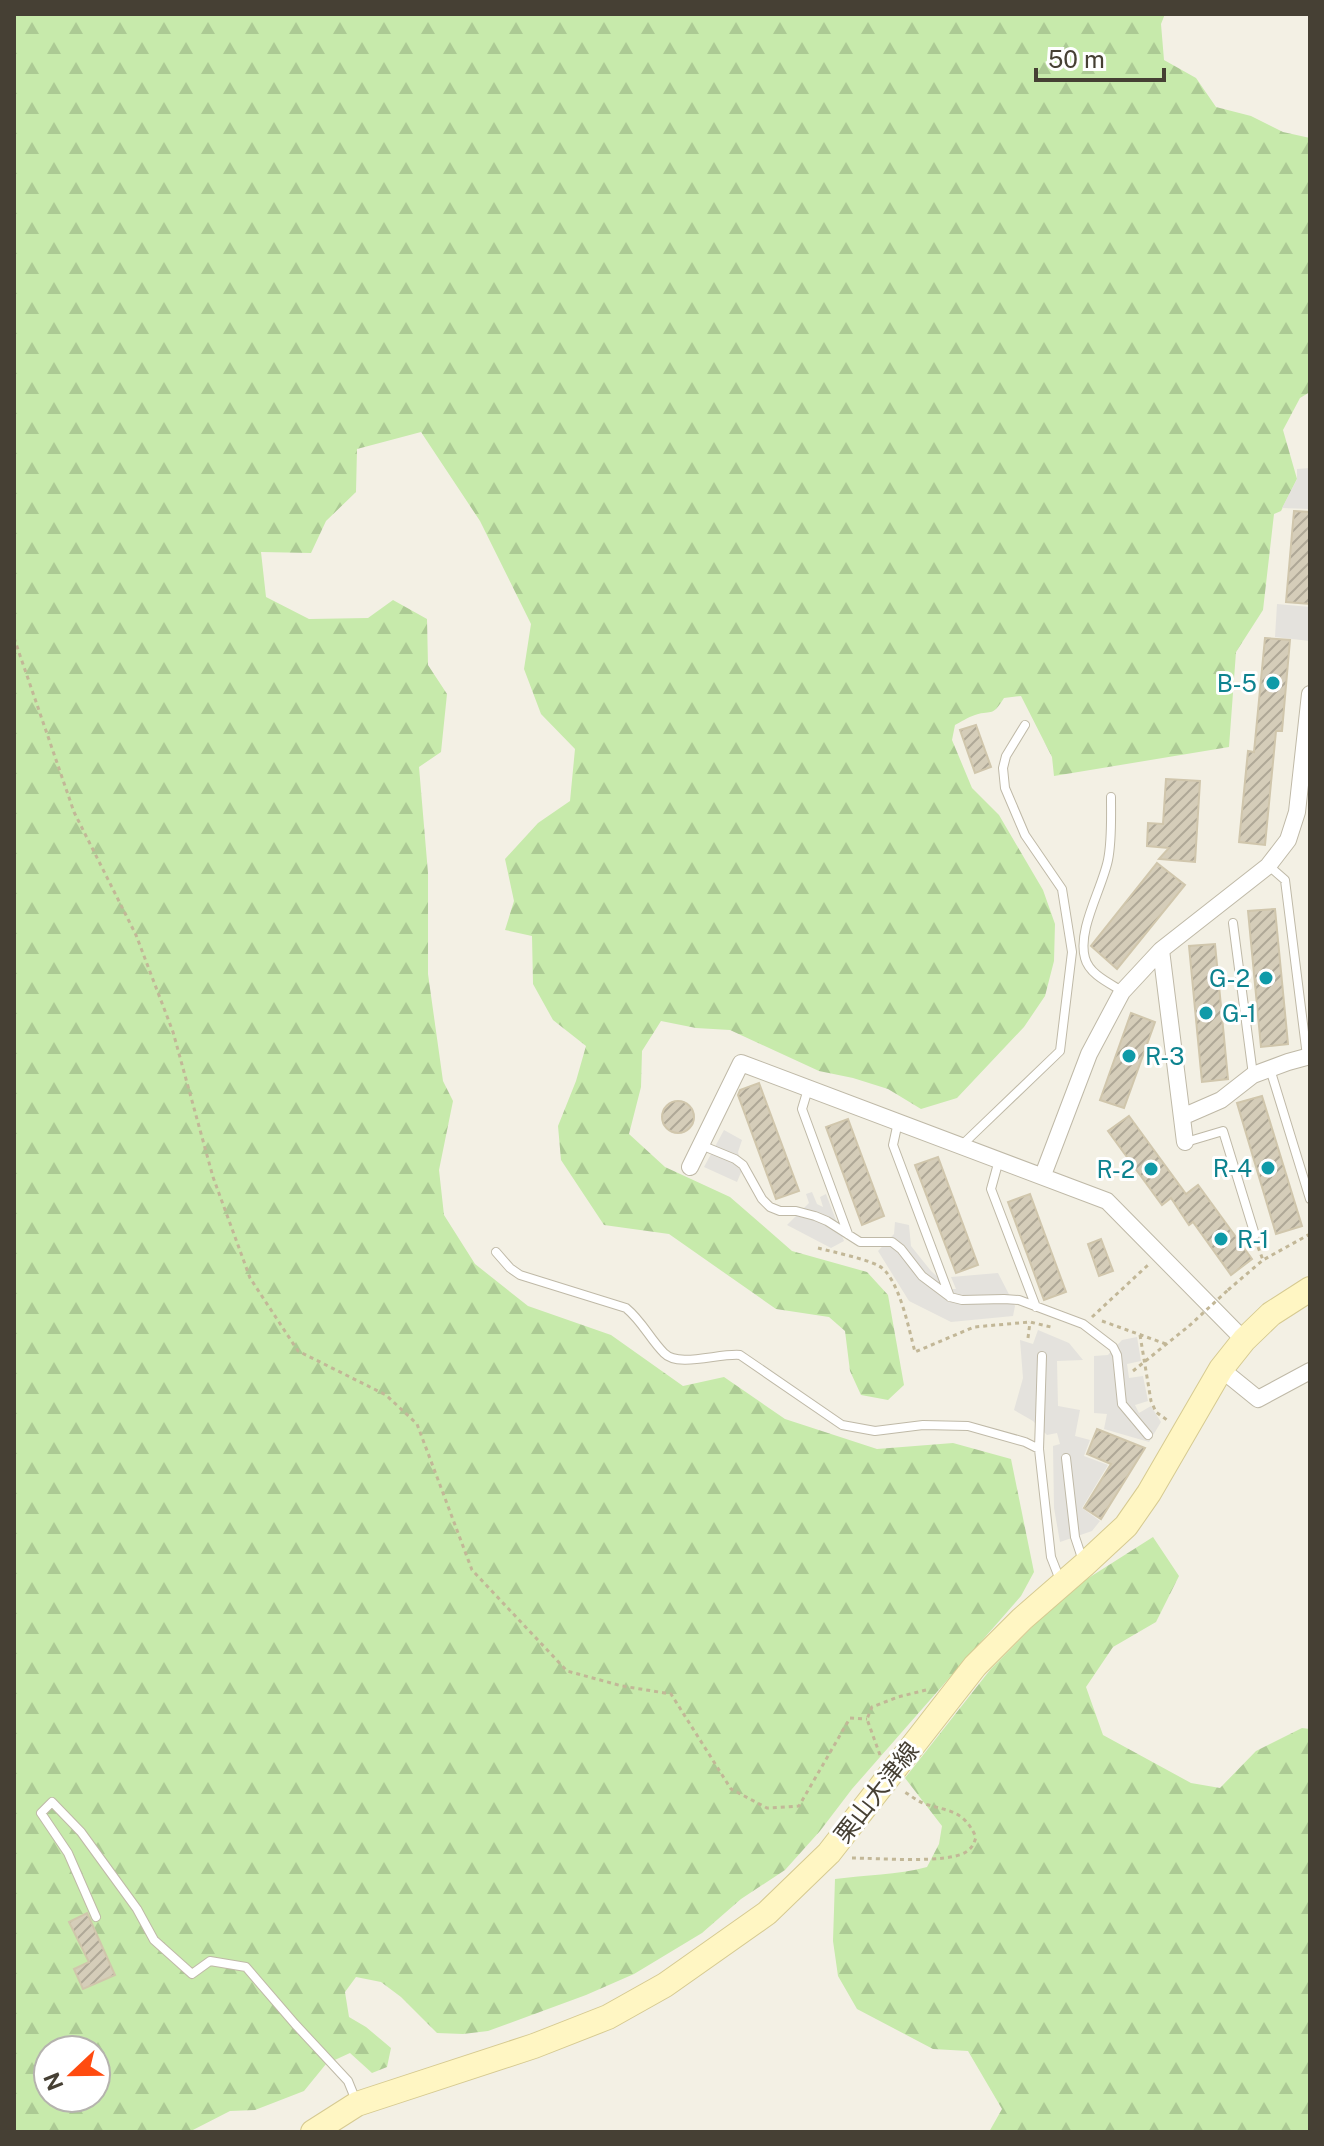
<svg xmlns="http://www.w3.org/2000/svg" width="1324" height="2146" font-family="'Public Sans','Noto Sans JP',sans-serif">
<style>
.forest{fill:url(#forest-firs);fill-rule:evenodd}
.parking{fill:#e4e2dd}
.building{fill:url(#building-hatch);stroke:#d0c6ac;stroke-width:2}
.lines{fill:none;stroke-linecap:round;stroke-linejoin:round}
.lane-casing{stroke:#bfb9a7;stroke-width:10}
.street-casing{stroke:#bfb9a7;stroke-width:18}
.secondary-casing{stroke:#d6ca91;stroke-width:26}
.path{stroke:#c2b797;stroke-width:3;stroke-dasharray:4 4;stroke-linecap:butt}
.lane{stroke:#fff;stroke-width:8}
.street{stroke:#fff;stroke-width:16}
.secondary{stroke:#fff6c3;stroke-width:24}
.path-bridge{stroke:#c2b797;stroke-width:3;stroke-dasharray:4 4;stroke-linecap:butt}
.culture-dot{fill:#0f9aa8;stroke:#fff;stroke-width:3}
.labels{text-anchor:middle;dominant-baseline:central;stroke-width:6;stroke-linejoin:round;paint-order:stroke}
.culture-label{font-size:24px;fill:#0d838f;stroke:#fff;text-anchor:end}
.street-label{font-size:24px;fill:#464034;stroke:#fff}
</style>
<defs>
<pattern id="forest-firs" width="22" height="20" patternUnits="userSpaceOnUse" patternTransform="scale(2)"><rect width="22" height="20" fill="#c7eaab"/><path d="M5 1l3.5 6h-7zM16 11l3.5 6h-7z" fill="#acca94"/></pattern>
<pattern id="building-hatch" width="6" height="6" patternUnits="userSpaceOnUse" patternTransform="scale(2)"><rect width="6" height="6" fill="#d5cdb9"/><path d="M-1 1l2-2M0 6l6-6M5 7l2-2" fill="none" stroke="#afa897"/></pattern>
</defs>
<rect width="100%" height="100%" fill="#f3f0e4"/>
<path class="forest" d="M14,14H1165L1161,24L1164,60L1196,78L1216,107L1251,116L1283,132L1310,138V392L1300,398L1283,430L1297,479L1281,511L1274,514L1263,610L1236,652L1229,747L1054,776L1052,757L1021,696L1004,698C991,718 994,709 975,715C968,717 961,722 955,725L952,740L972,788L999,815L1043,890L1055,924L1054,961L1045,996L1024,1027L957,1098L921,1109L888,1089L853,1078L819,1071L730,1030L696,1028L661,1021L642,1051L641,1087L629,1134L665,1167L730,1197L792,1251L867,1272L888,1295L904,1385L888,1400L861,1395L850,1371L845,1331L829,1317L776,1309L669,1234L604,1225L561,1160L558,1126L576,1081L586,1046L553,1020L533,984L532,936L505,930L514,901L505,859L538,823L570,801L575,749L541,714L524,669L531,624L480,521L421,432L357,449L356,492L326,521L311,553L261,552L266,597L309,619L368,618L393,600L427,619L428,665L447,694L441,752L419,767L428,873V974L443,1081L453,1101L439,1170L444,1215L475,1264L528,1306L611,1335L683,1386L724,1377L785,1419L877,1449L953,1443L1011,1459L1034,1572L1021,1596L852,1789L820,1831L785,1870L741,1899L702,1933L634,1974L586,1995L488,2031L463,2034L437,2033L401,1997L381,1982L356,1977L345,1992L349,2017L366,2027L391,2048L387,2067L372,2073L350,2053L326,2064L304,2091L255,2110L230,2111L189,2132H14ZM48,2050H96V2098H48Z
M1153,1537L1179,1576L1156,1622L1113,1647L1086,1687L1103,1735L1191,1783L1220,1788L1256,1751L1302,1728L1310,1729V2132H989L1002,2109L968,2051L933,2049L857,2009L838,1976L833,1941L835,1879C865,1875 897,1875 927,1867L939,1844L942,1826L905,1778L990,1670L1045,1614L1079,1584Z"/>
<path class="parking" d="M1310,468V509L1282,508L1297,479V469Z
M1277,604L1310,607V641L1275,637Z
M724,1130L742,1140L738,1152L742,1170L737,1182L704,1167Z
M812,1192L817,1204L823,1207L820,1197L826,1194L844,1241L831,1248L787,1225L809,1203L806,1194Z
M895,1222L909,1225L911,1246L931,1271L951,1289H956L951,1277L998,1273L1015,1306L1013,1316L951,1322L909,1301L878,1251L894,1234Z
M1038,1330L1069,1343L1083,1360L1057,1361L1058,1406L1080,1410L1075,1436L1090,1440L1084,1456L1108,1465L1082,1508L1100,1521L1092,1531L1060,1542L1054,1508L1053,1446L1060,1444L1057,1433L1047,1435L1033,1421L1014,1410L1023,1378L1020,1340L1033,1344Z
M1137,1337L1141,1361L1127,1364L1129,1378L1143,1376L1148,1401L1135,1405L1139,1413L1151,1406L1161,1422L1149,1442L1104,1429L1107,1414L1094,1413V1356L1108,1355L1122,1340Z"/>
<path class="building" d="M1294,511L1310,512V604L1286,602Z
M1265,638L1290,640L1282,731H1276L1265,845L1239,842L1248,751L1254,752Z
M976,725L991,767L975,773L960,730Z
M1166,779L1200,781L1195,862L1159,859L1169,848L1147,846L1148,823L1163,824Z
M1157,863L1185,885L1117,969L1091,946Z
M1275,909L1288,1044L1261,1047L1248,911Z
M1215,944L1228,1079L1202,1082L1189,946Z
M1131,1013L1155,1022L1124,1108L1100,1100Z
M759,1083L799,1191L776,1199L738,1095L740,1090Z
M1262,1096L1302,1226L1276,1234L1237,1103Z
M662 1117a16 16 0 1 1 32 0a16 16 0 1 1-32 0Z
M1129,1116L1186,1194L1198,1185L1252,1259L1231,1275L1193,1222L1189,1225L1171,1198L1162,1205L1108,1131Z
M848,1119L884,1216L862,1225L826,1127Z
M938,1157L978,1265L956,1273L915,1165Z
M1030,1194L1066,1292L1044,1300L1008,1202Z
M1101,1239L1113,1271L1099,1276L1088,1244Z
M1097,1429L1145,1448L1101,1519L1084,1508L1111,1464L1087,1454Z
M87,1913L115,1975L83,1989L74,1969L89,1962L69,1922Z"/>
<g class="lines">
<g class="lane-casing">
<path id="lane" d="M1111,797C1111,818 1112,840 1108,860C1102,889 1077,930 1085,958C1089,974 1109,983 1122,991
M1269,866L1285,880L1307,1056
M1233,923L1253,1075
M1270,1069L1310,1199
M808,1089L802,1109L848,1234
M898,1122L893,1145L950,1297
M1186,1142L1223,1131L1255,1235
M701,1145L735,1159L743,1165L762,1199L770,1207L780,1211H796L815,1216L827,1221L860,1242H892L901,1249L922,1276L950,1297L962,1300L1004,1299L1019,1300L1083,1324L1113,1347L1117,1355L1122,1404L1148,1435
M962,1145L1060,1051L1072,952L1062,889L1025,835L1005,788L1003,768L1006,756L1025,725
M999,1160L991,1189L1036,1307
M496,1252L510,1268L520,1275L626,1308C642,1321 650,1339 664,1353C678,1368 719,1353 740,1355L842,1425L875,1431L923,1425L968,1426L1025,1442L1039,1449
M1042,1356L1039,1449L1051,1557L1060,1580
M1066,1458L1075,1537L1083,1561
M96,1917L68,1853L41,1813L52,1802L81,1832L137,1909L154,1940L192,1974L210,1961L246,1967L295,2024L348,2081L357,2103"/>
</g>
<g class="street-casing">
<path id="street" d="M1161,950L1185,1142
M1182,1117L1221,1100L1253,1075L1288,1062L1310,1056
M690,1167L741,1063L1107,1201L1244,1340
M1043,1175L1089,1054L1122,992L1161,950L1268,866L1288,840L1297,812L1310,694
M1221,1369L1258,1399L1310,1371"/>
</g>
<g class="secondary-casing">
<path id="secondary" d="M313,2132L357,2104L534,2046L608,2017L665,1985L767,1913L829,1853L975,1666L1022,1619L1084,1565L1126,1526L1149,1493L1221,1369L1244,1340L1271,1314L1310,1289"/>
</g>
<path class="path" d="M14,638L74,812L136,935L173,1032L213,1177L250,1278L298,1351L386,1395L417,1424L472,1570L567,1671L622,1686L671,1694L731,1789L767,1808L799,1806L850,1718L867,1719
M1258,1247L1263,1260
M818,1248C833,1252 867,1259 879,1266C899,1277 909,1330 915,1352L974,1327L1030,1322L1051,1327
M1228,1290L1263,1260L1310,1234
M1092,1317L1148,1265
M1102,1321L1166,1344
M1140,1335L1151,1401L1156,1412L1167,1420
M1028,1338L1030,1322
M1133,1371L1189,1326
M880,1755L867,1719L872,1707L898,1697L930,1689
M852,1858C878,1858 947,1864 966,1852C972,1848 974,1844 976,1837C963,1810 951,1812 925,1804C917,1801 910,1795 903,1791"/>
<use href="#lane" class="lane"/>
<use href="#street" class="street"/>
<use href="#secondary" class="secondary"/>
<path class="path-bridge" d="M1189,1326L1228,1290"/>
</g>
<g class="culture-dot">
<circle cx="1273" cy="683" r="8"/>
<circle cx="1266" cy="978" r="8"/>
<circle cx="1206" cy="1013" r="8"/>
<circle cx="1129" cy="1056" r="8"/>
<circle cx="1268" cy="1168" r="8"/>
<circle cx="1151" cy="1169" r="8"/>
<circle cx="1221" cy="1239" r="8"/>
</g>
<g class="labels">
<g class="culture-label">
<text x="1257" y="683">B-5</text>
<text x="1250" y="978">G-2</text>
<text x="1222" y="1013" text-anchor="start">G-1</text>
<text x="1145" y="1056" text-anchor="start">R-3</text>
<text x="1252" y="1168">R-4</text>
<text x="1135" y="1169">R-2</text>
<text x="1237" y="1239" text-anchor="start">R-1</text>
</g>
<g class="street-label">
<text transform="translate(876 1792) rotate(-52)">栗山大津線</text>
</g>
</g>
<rect width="1324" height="2146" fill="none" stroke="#464034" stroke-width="32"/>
<g transform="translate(72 2074) rotate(248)"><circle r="38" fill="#ffffff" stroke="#b5b3ae" stroke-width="2"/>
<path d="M0-6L14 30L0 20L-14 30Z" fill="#ff4b10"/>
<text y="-12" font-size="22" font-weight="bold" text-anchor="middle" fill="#464034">N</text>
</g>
<path d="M1036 68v12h128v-12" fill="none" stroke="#464034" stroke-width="4"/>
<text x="1048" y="68" font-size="24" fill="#464034" stroke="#ffffff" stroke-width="6" paint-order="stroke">50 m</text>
</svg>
